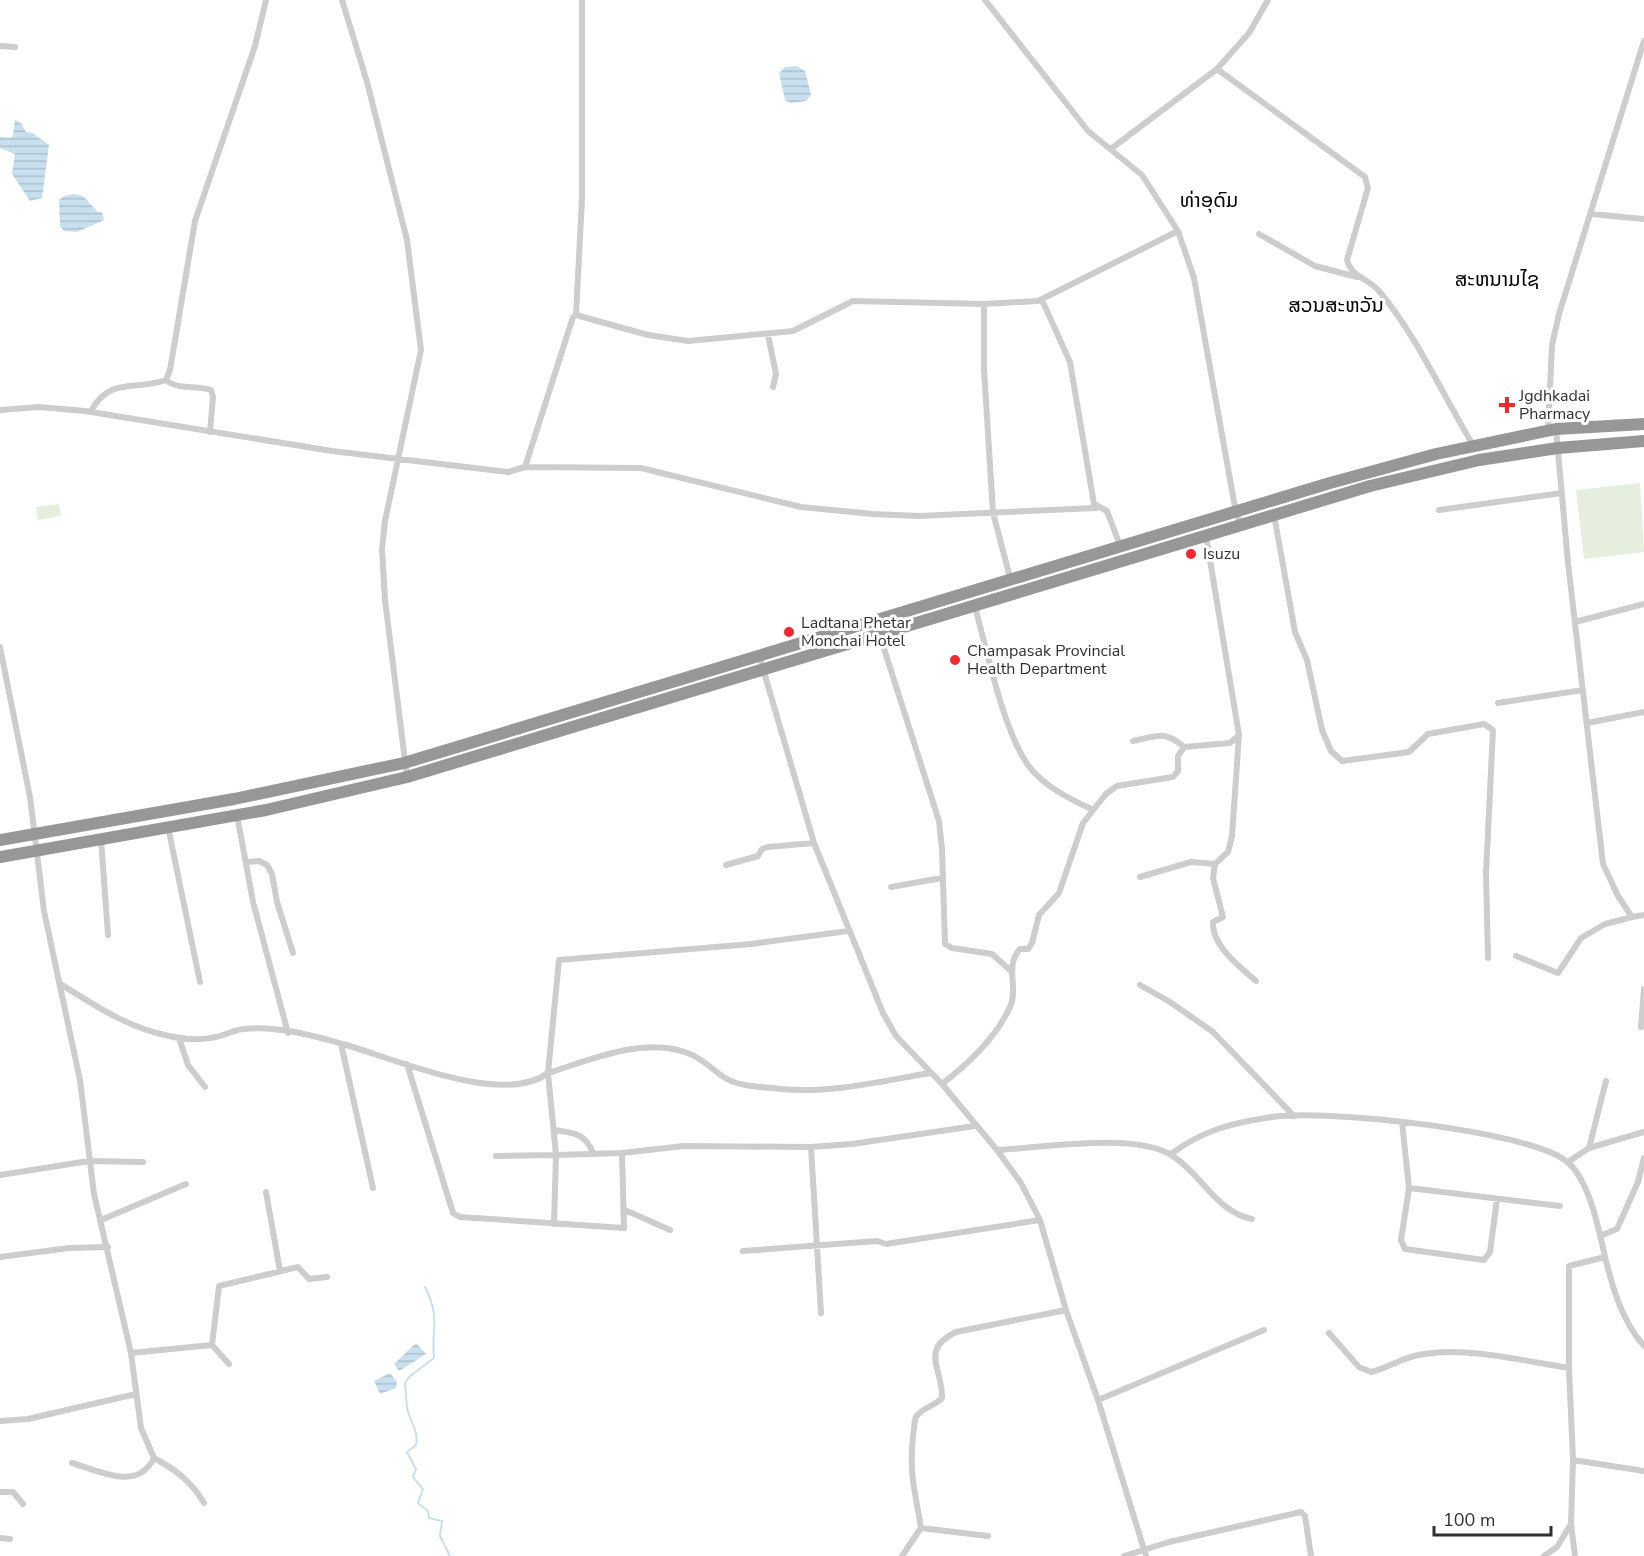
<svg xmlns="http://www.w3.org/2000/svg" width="1644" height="1556" font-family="'Nunito Sans','Noto Sans Lao',sans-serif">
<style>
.garden{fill:#e6eedd}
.water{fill:url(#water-rules)}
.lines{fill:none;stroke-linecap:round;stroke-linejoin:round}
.stream{stroke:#c8dfef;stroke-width:2}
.street{stroke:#cdcdcd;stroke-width:6}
.highway{stroke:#979797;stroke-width:12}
.poi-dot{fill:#f2272f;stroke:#fff;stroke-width:2}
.labels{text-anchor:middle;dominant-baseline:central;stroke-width:6;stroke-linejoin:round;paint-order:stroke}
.poi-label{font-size:16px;fill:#303030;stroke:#fff;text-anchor:start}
.quarter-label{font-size:20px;fill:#000;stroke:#fff}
</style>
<defs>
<pattern id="water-rules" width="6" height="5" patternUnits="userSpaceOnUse" patternTransform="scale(1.5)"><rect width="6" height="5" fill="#c8dfef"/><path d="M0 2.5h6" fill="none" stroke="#acc0cd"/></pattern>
</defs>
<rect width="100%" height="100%" fill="#fff"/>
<path class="garden" d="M1640,483L1644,552L1584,559L1576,490Z
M59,504L61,516L38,520L36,507Z"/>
<path class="water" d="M797,66L805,71L811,95L806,101L791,103L785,100L779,73L785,67Z
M15,120L21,123L26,132L33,133L49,145L42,198L30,201L12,174L15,154L0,148V137L10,138L13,136Z
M74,194L83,196L98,212H102L104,220L77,232L64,231L60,226L59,200L64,196Z
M416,1343L426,1354L399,1371L394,1364Z
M390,1373L397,1382L396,1388L380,1394L374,1381Z"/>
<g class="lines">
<path class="stream" d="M425,1287C441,1319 431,1328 434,1358L410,1376L405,1383C406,1391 406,1399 407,1407C409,1421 419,1430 416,1445L407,1452L416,1469L413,1477L423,1489L418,1503L428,1511L429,1518L442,1521L440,1536L450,1556"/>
<path class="street" d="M342,0L367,82L407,240L421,350L385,521L382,549L385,600L407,777
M985,0L1088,131L1142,175L1178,231L1194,278L1236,513L1240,523
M0,46L15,47
M1217,69L1365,177L1368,188L1347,260C1352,278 1368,278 1379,291C1415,333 1444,397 1473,445
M1112,148L1217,69L1249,33L1268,0
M1591,214L1644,219
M1259,234L1315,266L1357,277
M1042,300L1070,362L1094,504L1107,511L1121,548
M984,304V369L993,513L1011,581
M576,315L648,335L688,341L793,331L853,301L984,304L1038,301L1178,231
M768,335L776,374L773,387
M0,410L39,407L85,411L332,451L508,472L525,467L573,317L576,315L582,199V0
M91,411C110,376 136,391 166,380
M1556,429L1568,563L1603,864L1618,896L1632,917L1644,915
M1548,431L1552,345L1559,314L1644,41
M210,432L213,397L211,390C197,385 176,390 166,380L170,370L195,221L255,46L266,0
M525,467L641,468L801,507L873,514L919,516L1096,508
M1439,510L1562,493
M1274,515L1295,632L1307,660L1322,730L1331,751L1342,761L1409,752L1428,734L1484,724L1493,730L1486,874L1488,958
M1206,536L1239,735L1232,836L1228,852L1215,864L1213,878L1223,917L1213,922C1211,945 1240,967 1256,981
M975,607C987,650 1003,730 1028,765C1043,786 1070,799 1093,810
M1575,622L1644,604
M880,636L939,821L942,849L945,944L952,948L992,954L1011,971
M0,647L30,797L44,911L80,1080L94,1194L131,1353L141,1428L154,1458C137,1492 100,1471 72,1463
M759,655L814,843L883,1013L896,1036L942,1084L997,1150L1021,1183L1040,1220L1066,1310L1098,1400L1146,1556
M1498,703L1583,690
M1587,723L1644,712
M1133,741C1157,736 1165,730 1184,747
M237,815L253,902L288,1033
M168,827L200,982
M101,839L108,935
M247,862L259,861L267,865L272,874L277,902L293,953
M726,865L758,856L762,849L768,847L814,843
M1140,877L1191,862L1215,864
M891,887L942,878
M1516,956L1558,973L1581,938L1605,924L1632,917
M59,983C94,1005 128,1028 169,1036C187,1040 205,1041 223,1035C230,1033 237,1029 244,1029C275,1025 314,1036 343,1044C392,1058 503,1107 548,1073L559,960L751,944L848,931
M1140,985L1170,1002L1213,1032L1294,1116
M1641,1027L1644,989
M179,1038L188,1065L205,1087
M341,1044L373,1188
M407,1064L453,1213L460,1217L624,1228L622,1153L684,1146L811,1147L852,1144L975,1126
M942,1084C968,1064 996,1038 1010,1007C1019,988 1004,966 1020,949H1028L1032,943L1039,915L1059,893L1083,823L1106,794L1117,786L1173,777L1178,771V756L1184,747L1230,743L1239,735
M1402,1122L1409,1188L1401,1240L1405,1249L1484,1260L1490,1252L1497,1199
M555,1130C574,1133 585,1133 593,1153
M811,1147L821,1313
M1589,1148L1606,1081
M997,1150C1040,1148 1135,1132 1171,1155C1202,1174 1216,1212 1252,1219
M622,1153L556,1155L548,1073C590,1060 647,1035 690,1054C705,1060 714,1072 727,1079C741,1087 765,1087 781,1089C830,1094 882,1081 930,1073
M1171,1154C1203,1130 1232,1123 1272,1117C1324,1109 1526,1130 1566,1161C1589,1178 1599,1230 1605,1257L1569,1266V1368L1573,1460L1571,1524L1557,1547L1544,1556
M496,1156L556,1155L554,1224
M1568,1162L1589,1148L1644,1132
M0,1175L89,1161L143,1162
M1409,1188L1560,1206
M266,1192L280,1271
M625,1210L670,1230
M101,1220L186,1184
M1600,1236L1617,1229L1638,1182L1644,1158
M743,1251L877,1241L886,1244L1040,1220
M0,1257L69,1248L108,1247
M1605,1257C1613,1289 1622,1321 1644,1346
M1329,1333L1359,1367L1371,1372C1390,1367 1405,1356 1424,1354C1471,1347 1523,1361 1569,1368
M212,1345L229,1364
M131,1353L212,1345L219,1286L298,1267L309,1279L327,1277
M1098,1400L1264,1330
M0,1421L28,1419L136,1394
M154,1458C176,1470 191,1481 204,1503
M1573,1460L1644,1471
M0,1492H13L23,1504
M1571,1524L1575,1556
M921,1528L988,1536
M0,1538L10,1539
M902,1556L921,1528C915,1491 909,1474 913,1436C914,1430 914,1422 916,1417C921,1408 935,1406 942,1398C943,1369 919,1350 956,1332L1066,1310
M1124,1556L1169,1542L1301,1512L1305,1516L1311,1556"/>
<path class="highway" d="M0,840L234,799L404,763L1330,483L1436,454L1556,429L1644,424
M0,857L266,810L407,777L1370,486L1479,460L1558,448L1644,441"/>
</g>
<g class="poi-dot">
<path d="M1504 396h6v6h6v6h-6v6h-6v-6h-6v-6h6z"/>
<circle cx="1191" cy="554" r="6"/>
<circle cx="789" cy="632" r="6"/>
<circle cx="955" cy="660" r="6"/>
</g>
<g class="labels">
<g class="poi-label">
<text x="1519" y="396">Jgdhkadai<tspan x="1519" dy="18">Pharmacy</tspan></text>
<text x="1203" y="554">Isuzu</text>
<text x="801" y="623">Ladtana Phetar<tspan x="801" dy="18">Monchai Hotel</tspan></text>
<text x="967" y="651">Champasak Provincial<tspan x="967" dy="18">Health Department</tspan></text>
</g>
<g class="quarter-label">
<text x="1209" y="200">ທ່າອຸດົມ</text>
<text x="1497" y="279">ສະຫນາມໄຊ</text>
<text x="1336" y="305">ສວນສະຫວັນ</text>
</g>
</g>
<path d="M1434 1526v9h117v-9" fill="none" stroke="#303030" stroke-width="3"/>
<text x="1443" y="1526" font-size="18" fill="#303030" stroke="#ffffff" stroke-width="4.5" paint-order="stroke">100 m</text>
</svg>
